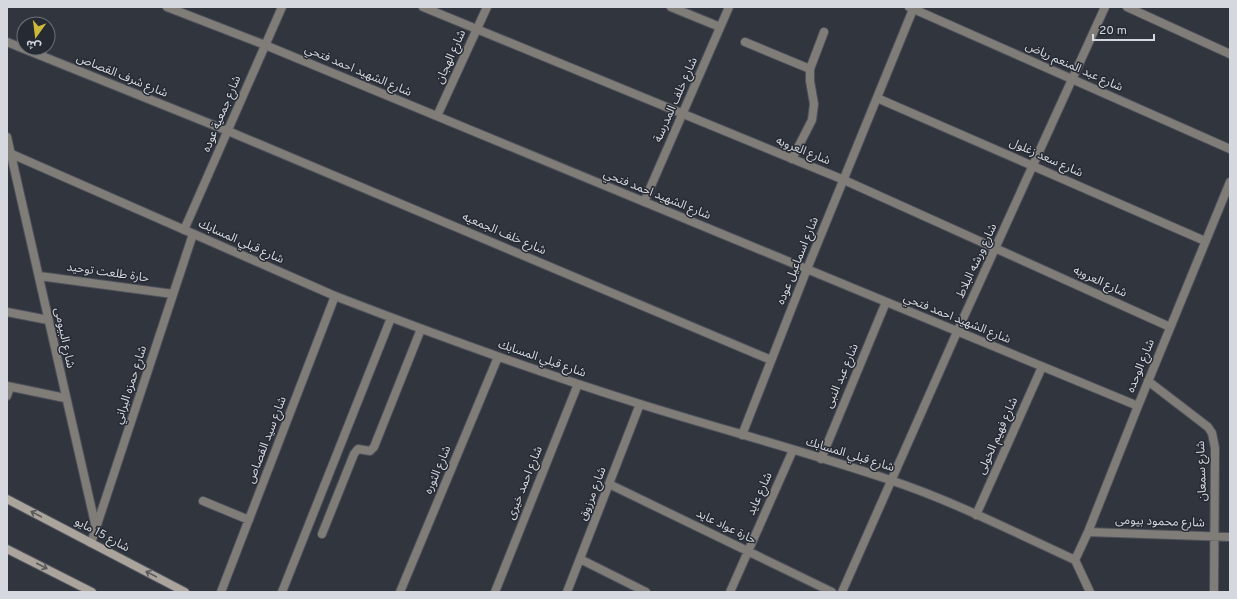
<svg xmlns="http://www.w3.org/2000/svg" width="1237" height="599" font-family="Overpass,'Noto Sans Arabic',sans-serif">
<style>
.lines{fill:none;stroke-linecap:round;stroke-linejoin:round}
.lane-casing{stroke:#4e525b;stroke-width:10}
.street-casing{stroke:#4e525b;stroke-width:10}
.secondary-casing{stroke:#4e525b;stroke-width:10}
.lane{stroke:#807c78;stroke-width:8}
.street{stroke:#807c78;stroke-width:8}
.secondary{stroke:#aaa49d;stroke-width:8}
.oneway{stroke:#5b5b5d}
.labels{text-anchor:middle;dominant-baseline:central;stroke-width:3;stroke-linejoin:round;paint-order:stroke}
.street-label{font-size:12px;fill:#d6d8df;stroke:#262a33}
</style>
<rect width="100%" height="100%" fill="#30353e"/>
<g class="lines">
<g class="lane-casing">
<path id="lane" d="M745,42L810,69
M792,159L812,120L814,104L810,81V69L824,32
M322,534L354,454L358,449L370,451L374,447L421,329"/>
</g>
<g class="street-casing">
<path id="street" d="M167,7L265,45L1138,406
M423,7L844,180L1170,327
M671,7L720,27
M909,7L1230,149
M1127,7L1230,54
M7,42L228,131L771,360
M877,98L1205,241
M437,116L487,7
M7,137L96,528
M7,152L335,296C436,335 537,372 640,404C723,430 808,452 890,480C953,501 1014,532 1075,560
M644,202L729,7
M184,230L282,7
M39,276L173,294
M7,312L48,320
M1148,381L1208,427L1212,433L1215,448L1214,592
M7,386L65,398
M7,396L10,387
M742,435L807,269L914,7
M821,459L886,302
M609,484L832,592
M203,501L249,520
M976,515L1042,367
M1088,532L1230,537
M91,543L193,234
M580,559L646,592
M1075,560L1088,532L1138,406L1230,182
M1075,560L1090,592
M221,592L335,296
M282,592L391,318
M400,592L498,357
M495,592L578,384
M567,592L640,404
M730,592L793,450
M842,592L957,332L1105,7"/>
</g>
<g class="secondary-casing">
<path id="secondary" d="M7,499L185,592
M7,549L92,592"/>
</g>
<use href="#lane" class="lane"/>
<use href="#street" class="street"/>
<use href="#secondary" class="secondary"/>
</g>
<defs><path id="oneway-shaft" d="M-6 0H5M1.5-3L5.5 0L1.5 3" fill="none" stroke-width="1.6" stroke-linecap="round" stroke-linejoin="round"/></defs>
<g class="oneway">
<use href="#oneway-shaft" transform="translate(36 514) rotate(-152)"/>
<use href="#oneway-shaft" transform="translate(42 566) rotate(27)"/>
<use href="#oneway-shaft" transform="translate(151 574) rotate(-152)"/>
</g>
<g class="labels">
<g class="street-label">
<text transform="translate(451 57) rotate(-66)">شارع الهجان</text>
<text transform="translate(1074 67) rotate(24)">شارع عبد المنعم رياض</text>
<text transform="translate(358 71) rotate(23)">شارع الشهيد احمد فتحي</text>
<text transform="translate(122 76) rotate(22)">شارع شرف القصاص</text>
<text transform="translate(676 100) rotate(-66)">شارع خلف المدرسة</text>
<text transform="translate(222 114) rotate(-67)">شارع جمعية عوده</text>
<text transform="translate(803 151) rotate(22)">شارع العروبه</text>
<text transform="translate(1046 158) rotate(24)">شارع سعد زغلول</text>
<text transform="translate(657 195) rotate(22)">شارع الشهيد احمد فتحي</text>
<text transform="translate(504 234) rotate(23)">شارع خلف الجمعيه</text>
<text transform="translate(241 242) rotate(24)">شارع قبلي المسابك</text>
<text transform="translate(798 261) rotate(-68)">شارع اسماعيل عوده</text>
<text transform="translate(977 261) rotate(-65)">شارع ورشه البلاط</text>
<text transform="translate(108 273) rotate(8)">حارة طلعت توحيد</text>
<text transform="translate(1100 282) rotate(25)">شارع العروبه</text>
<text transform="translate(957 319) rotate(22)">شارع الشهيد احمد فتحي</text>
<text transform="translate(64 338) rotate(78)">شارع البيومى</text>
<text transform="translate(542 359) rotate(19)">شارع قبلي المسابك</text>
<text transform="translate(1141 366) rotate(-68)">شارع الوحده</text>
<text transform="translate(842 376) rotate(-67)">شارع عبد النبى</text>
<text transform="translate(131 385) rotate(-72)">شارع حمزه البراني</text>
<text transform="translate(998 436) rotate(-66)">شارع فهيم الخولى</text>
<text transform="translate(267 440) rotate(-69)">شارع سيد القصاص</text>
<text transform="translate(850 455) rotate(17)">شارع قبلي المسابك</text>
<text transform="translate(438 470) rotate(-67)">شارع الثوره</text>
<text transform="translate(1202 471) rotate(-92)">شارع سمعان</text>
<text transform="translate(525 483) rotate(-68)">شارع احمد خيرى</text>
<text transform="translate(593 494) rotate(-69)">شارع مرزوق</text>
<text transform="translate(760 494) rotate(-66)">شارع عايد</text>
<text transform="translate(1160 522) rotate(2)">شارع محمود بيومى</text>
<text transform="translate(726 527) rotate(26)">حارة عواد عايد</text>
<text transform="translate(102 535) rotate(28)">شارع 15 مايو</text>
</g>
</g>
<rect width="1237" height="599" fill="none" stroke="#d6d8df" stroke-width="16"/>
<g transform="translate(36 36) rotate(194)"><circle r="19" fill="#262a33" stroke="#6c7078"/>
<path d="M0-3L7 15L0 10L-7 15Z" fill="#cdb938"/>
<text y="-6" font-size="11" font-weight="bold" text-anchor="middle" fill="#d6d8df">ش</text>
</g>
<path d="M1093 34v6h61v-6" fill="none" stroke="#d6d8df" stroke-width="2"/>
<text x="1099" y="34" font-size="12" fill="#d6d8df" stroke="#262a33" stroke-width="3" paint-order="stroke">20 m</text>
</svg>
